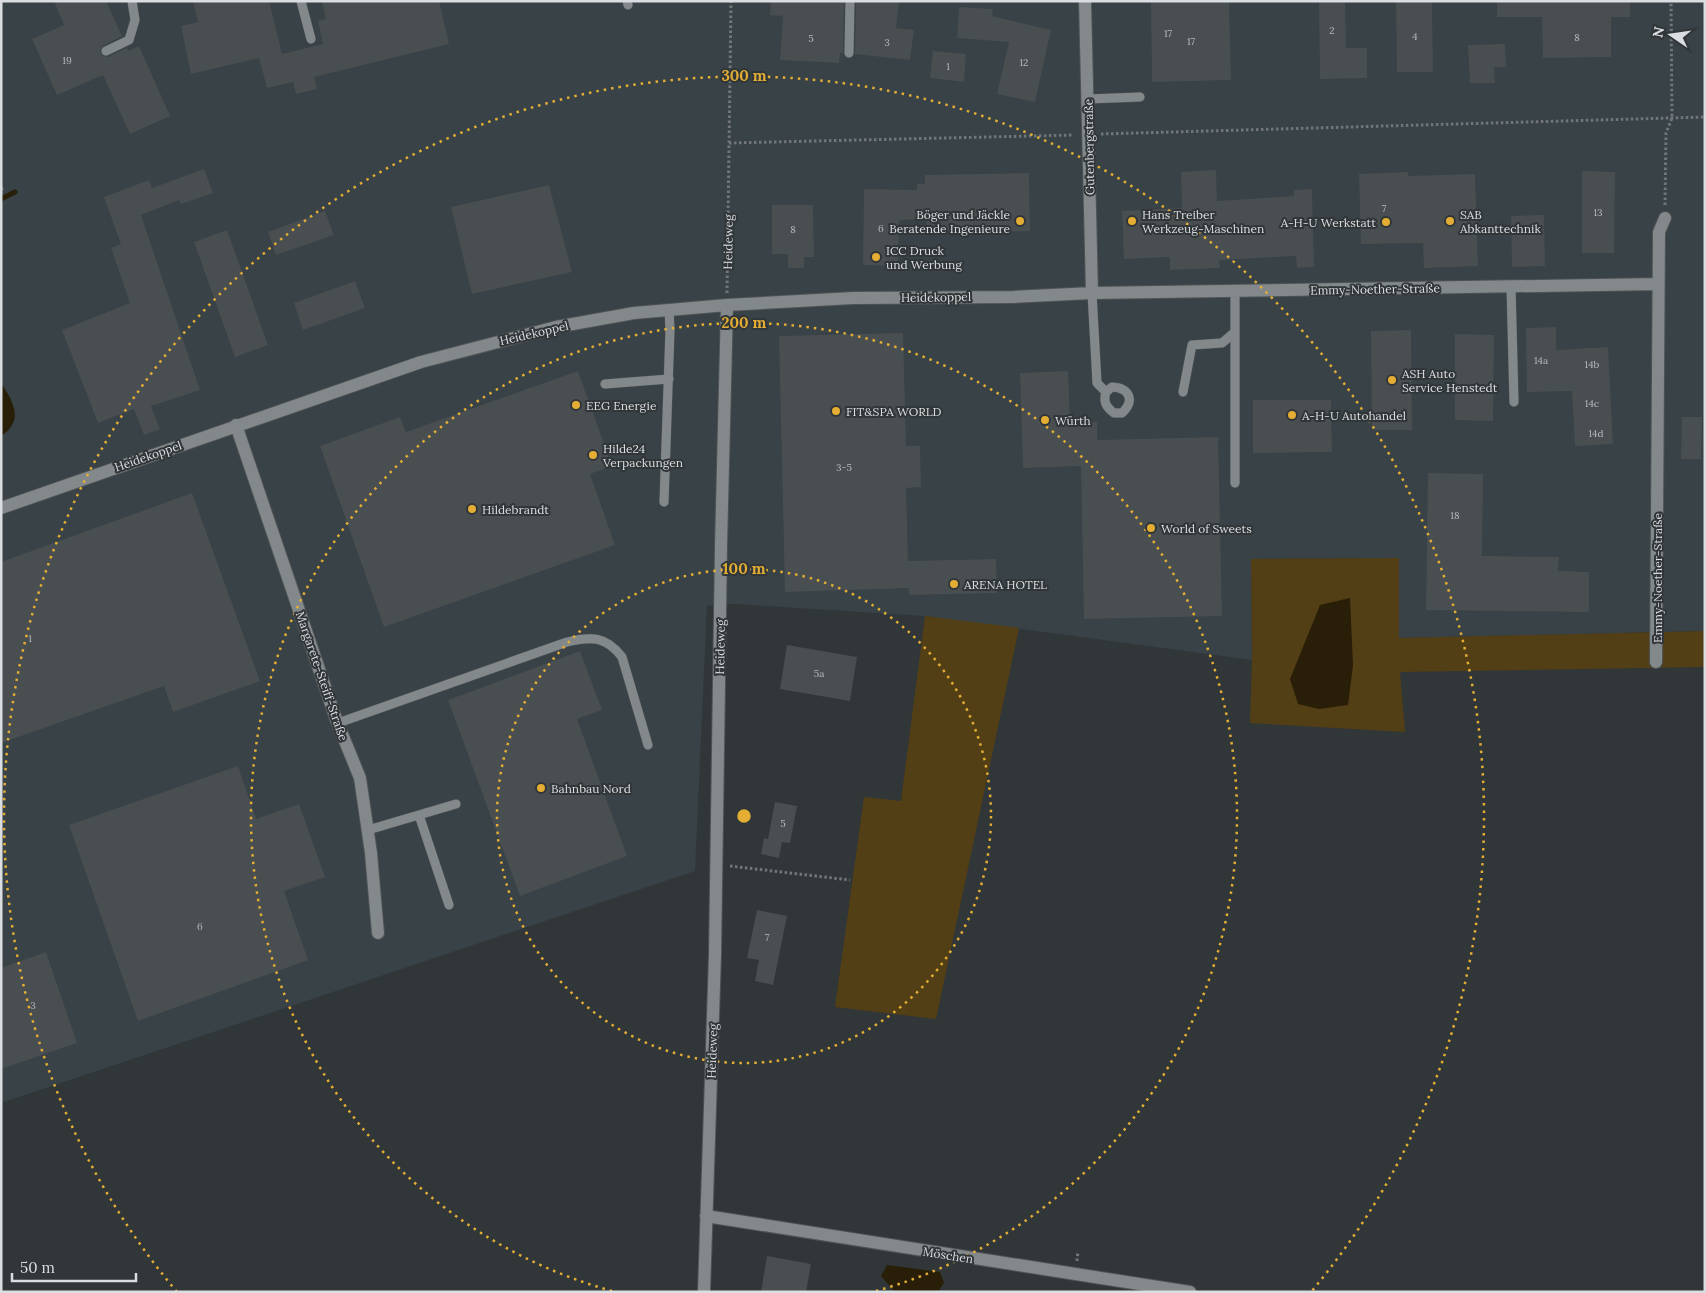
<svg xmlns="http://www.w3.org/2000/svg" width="1706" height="1293" font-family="Lora,serif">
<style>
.built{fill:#384247}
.green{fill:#533f15}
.water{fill:#291e08}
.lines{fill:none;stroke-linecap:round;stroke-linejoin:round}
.stream{stroke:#291e08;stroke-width:5}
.building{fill:#494e50}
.lane-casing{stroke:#4f5355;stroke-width:10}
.street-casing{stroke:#4f5355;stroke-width:14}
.secondary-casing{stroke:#4f5355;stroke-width:14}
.path{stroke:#727678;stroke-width:3;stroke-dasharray:2.5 2.5;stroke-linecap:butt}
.lane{stroke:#83898b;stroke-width:9}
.street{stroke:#83898b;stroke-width:12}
.secondary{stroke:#83898b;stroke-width:12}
.ring{fill:none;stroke:#e4ae35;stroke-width:2.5;stroke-dasharray:2.5 5}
.poi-dot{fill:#e4ae35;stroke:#313638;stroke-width:2}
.labels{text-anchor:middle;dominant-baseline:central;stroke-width:4;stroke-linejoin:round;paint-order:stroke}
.number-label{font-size:10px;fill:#b6babc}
.street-label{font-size:12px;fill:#dbdee0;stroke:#313638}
.poi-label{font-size:12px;fill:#dbdee0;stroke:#313638;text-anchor:start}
.centre{fill:#e4ae35;stroke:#313638;stroke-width:2.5}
.ring-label{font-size:15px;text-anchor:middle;font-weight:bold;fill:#e4ae35;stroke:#313638;stroke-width:4;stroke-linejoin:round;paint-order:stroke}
</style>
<rect width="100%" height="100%" fill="#313638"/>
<path class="built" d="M1,1H1705V631L1399,638L1398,558L1251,559L1252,660L925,616L735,604L707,606L695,871L1,1103Z"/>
<path class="green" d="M1399,558V638L1705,631V667L1400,672L1405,732L1250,723L1252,660L1251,559Z
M925,616L1019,628L936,1019L835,1007L864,797L901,801Z"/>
<path class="water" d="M1,383C13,401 25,421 1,436Z
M1350,598L1353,665L1348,705L1319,709L1298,704L1290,679L1320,605Z
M887,1265L940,1272L944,1283L938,1292H895L881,1276Z"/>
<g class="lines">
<path class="stream" d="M1,199L15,192"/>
</g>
<path class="building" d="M54,1H106L122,36L103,46L100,50L101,54L103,56L108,57L127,48L128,51L139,46L170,116L130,134L103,75L57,95L32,39L64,25Z
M193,1H269L282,54L323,44L318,21L326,19L322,1H439L449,44L314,77L317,89L296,94L293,82L267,88L259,58L191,74L181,26L198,22Z
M771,1H844L843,53H840L839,63L780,60L783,16L770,15Z
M856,1H899L896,28L914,30L910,60L855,54Z
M1151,1H1229L1231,80L1152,82Z
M1319,1H1345L1346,48H1367V78L1320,79Z
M1396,1H1432L1433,72H1397Z
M1497,1H1630V17H1611V57L1543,58L1542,17H1497Z
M959,7L993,9L992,16L1051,30L1035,102L997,94L1009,42L957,38Z
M1505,44L1506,67H1494L1495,83H1470L1468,45Z
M933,51L966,54L964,82L930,78Z
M204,169L213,193L181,204L179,200L141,215L200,390L151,406L160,429L144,435L134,409L98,423L62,330L130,303L111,248L121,244L104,197L149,180L152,188Z
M1216,170L1217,201L1294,196V190L1312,189L1314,267L1297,268L1296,256L1219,260L1220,268L1170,270V257L1124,259L1122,211L1182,208L1181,172Z
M1582,171L1615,172L1614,253H1582Z
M1408,172V176L1475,174L1478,266L1424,268L1423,243L1361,244L1359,174Z
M1029,173L1030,231L927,233L926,219L899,220L898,266L863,265L864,189L917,190V184H925V175Z
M549,185L572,272L472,294L451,207Z
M772,205H813L814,257H804V268H788V254H772Z
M325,211L334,235L276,255L268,232Z
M1544,215L1545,266L1512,267L1511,216Z
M227,230L268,345L235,357L194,242Z
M355,281L365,308L303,330L294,303Z
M1556,327V350L1608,347L1613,444L1575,446L1572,391L1527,392L1526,328Z
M1411,330L1412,430H1372L1371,331Z
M903,333L906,446H920L921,487L906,488L908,561L996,559L997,593L909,595V588L785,592L779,336Z
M1455,334L1494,335L1493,421L1455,420Z
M578,371L612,466L590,474L615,545L384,627L320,446L400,417L406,432Z
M1068,371L1070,423L1097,422V440L1218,437L1222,616L1084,619L1081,466L1023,468L1020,373Z
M1253,400H1331L1332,452L1253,453Z
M1682,417H1702L1701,459H1681Z
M1428,473L1483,474L1482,556L1559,557L1558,571L1589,572V612L1426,610Z
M192,493L260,681L173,712L164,686L1,743V562Z
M787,645L857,657L850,701L780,689Z
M580,651L602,710L577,719L627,856L520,896L448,700Z
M238,766L256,819L299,804L325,877L284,891L308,960L138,1021L69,825Z
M775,802L797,806L790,843L782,842L779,858L761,854L764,838L768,839Z
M757,910L787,916L773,985L755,981L759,960L747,958Z
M46,952L77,1043L1,1069V968Z
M767,1256L811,1264L806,1292H761Z"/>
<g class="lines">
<g class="lane-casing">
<path id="lane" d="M301,1L311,39
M627,1L628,5
M106,51L129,40L135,20L132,1
M849,53L850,1
M1088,99L1140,97
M1511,287L1514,402
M1092,293L1097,383L1106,392C1103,402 1106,407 1114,413H1122C1135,401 1130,388 1112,387L1106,392
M1235,332V483
M605,384L669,379
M1183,392L1192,345L1222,343L1235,332V291
M664,502L670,330L669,310
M338,723L567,642C591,636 606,636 622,657L648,745
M419,815L449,905
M368,830L456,804"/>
</g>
<g class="street-casing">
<path id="street" d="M1092,293L1658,284
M236,425L336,719L360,778L371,853L378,933
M1656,662L1659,232L1665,218
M706,1216L1190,1292
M704,1292L715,955L721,546L727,305"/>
</g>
<g class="secondary-casing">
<path id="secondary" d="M1,508L421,362L556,327L634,313L727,305L853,298L1013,297L1092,293L1085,1"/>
</g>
<path class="path" d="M1101,134L1705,117
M729,143L1074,135
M1,189L5,187
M1665,205L1666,133L1672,118L1671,1
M727,293L731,1
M730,866L850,880
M1077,1261L1078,1251"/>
<use href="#lane" class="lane"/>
<use href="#street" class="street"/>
<use href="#secondary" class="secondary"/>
</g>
<g class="ring">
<circle cx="744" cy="816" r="247"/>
<path d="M612 1291A493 493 0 1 1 876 1291"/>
<path d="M177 1292A740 740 0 1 1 1311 1292"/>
</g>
<g class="poi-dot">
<circle cx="1020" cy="221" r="5"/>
<circle cx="1132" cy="221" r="5"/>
<circle cx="1450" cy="221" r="5"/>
<circle cx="1386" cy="222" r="5"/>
<circle cx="876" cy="257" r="5"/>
<circle cx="1392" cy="380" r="5"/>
<circle cx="576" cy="405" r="5"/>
<circle cx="836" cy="411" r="5"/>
<circle cx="1292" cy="415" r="5"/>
<circle cx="1045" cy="420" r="5"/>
<circle cx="593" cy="455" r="5"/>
<circle cx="472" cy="509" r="5"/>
<circle cx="1151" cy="528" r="5"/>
<circle cx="954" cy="584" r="5"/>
<circle cx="541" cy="788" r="5"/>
</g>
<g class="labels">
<g class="number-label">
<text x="1332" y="30">2</text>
<text x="1168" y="33">17</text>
<text x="1415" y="36">4</text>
<text x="1577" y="37">8</text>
<text x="811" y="38">5</text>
<text x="1191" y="41">17</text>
<text x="887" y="42">3</text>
<text x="67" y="60">19</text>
<text x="1024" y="62">12</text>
<text x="948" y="66">1</text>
<text x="1384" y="208">7</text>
<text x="1598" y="212">13</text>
<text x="881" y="228">6</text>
<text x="793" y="229">8</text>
<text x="1541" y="360">14a</text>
<text x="1592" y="364">14b</text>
<text x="1592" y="403">14c</text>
<text x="1596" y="433">14d</text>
<text x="844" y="467">3-5</text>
<text x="1455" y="515">18</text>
<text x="30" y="638">1</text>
<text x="819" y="673">5a</text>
<text x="783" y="823">5</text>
<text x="200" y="926">6</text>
<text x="767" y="937">7</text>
<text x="33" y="1005">3</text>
</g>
<g class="street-label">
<text transform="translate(1089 147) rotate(-91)">Gutenbergstraße</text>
<text transform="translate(728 242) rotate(-89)">Heideweg</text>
<text transform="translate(1375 289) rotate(-1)">Emmy-Noether-Straße</text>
<text transform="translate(936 297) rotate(-1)">Heidekoppel</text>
<text transform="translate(534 333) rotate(-13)">Heidekoppel</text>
<text transform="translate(148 456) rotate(-19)">Heidekoppel</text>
<text transform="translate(1657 578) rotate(-90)">Emmy-Noether-Straße</text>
<text transform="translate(720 647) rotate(-89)">Heideweg</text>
<text transform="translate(322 676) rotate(71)">Margarete-Steiff-Straße</text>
<text transform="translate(712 1051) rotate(-88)">Heideweg</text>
<text transform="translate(948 1255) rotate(9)">Möschen</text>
</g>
<g class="poi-label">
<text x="1010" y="214" text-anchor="end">Böger und Jäckle<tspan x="1010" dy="14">Beratende Ingenieure</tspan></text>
<text x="1142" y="214">Hans Treiber<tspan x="1142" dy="14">Werkzeug-Maschinen</tspan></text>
<text x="1460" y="214">SAB<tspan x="1460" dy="14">Abkanttechnik</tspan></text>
<text x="1376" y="222" text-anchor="end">A-H-U Werkstatt</text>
<text x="886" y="250">ICC Druck<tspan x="886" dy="14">und Werbung</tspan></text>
<text x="1402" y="373">ASH Auto<tspan x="1402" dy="14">Service Henstedt</tspan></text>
<text x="586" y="405">EEG Energie</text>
<text x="846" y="411">FIT&amp;SPA WORLD</text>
<text x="1302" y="415">A-H-U Autohandel</text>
<text x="1055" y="420">Würth</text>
<text x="603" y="448">Hilde24<tspan x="603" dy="14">Verpackungen</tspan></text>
<text x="482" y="509">Hildebrandt</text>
<text x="1161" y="528">World of Sweets</text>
<text x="964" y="584">ARENA HOTEL</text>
<text x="551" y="788">Bahnbau Nord</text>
</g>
</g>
<circle cx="744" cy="816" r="8" class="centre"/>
<g class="ring-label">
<text x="744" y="81">300 m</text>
<text x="744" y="328">200 m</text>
<text x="744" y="574">100 m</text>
</g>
<rect width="1706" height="1293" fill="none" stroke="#dbdee0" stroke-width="5"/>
<g transform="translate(1671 35) rotate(283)" stroke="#313638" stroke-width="4" paint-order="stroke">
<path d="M0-4L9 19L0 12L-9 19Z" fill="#dbdee0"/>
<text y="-8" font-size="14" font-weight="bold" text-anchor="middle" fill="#dbdee0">N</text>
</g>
<path d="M12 1273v8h124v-8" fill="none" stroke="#dbdee0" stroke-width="2.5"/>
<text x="20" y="1273" font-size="15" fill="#dbdee0" stroke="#313638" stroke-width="4" paint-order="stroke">50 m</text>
</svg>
